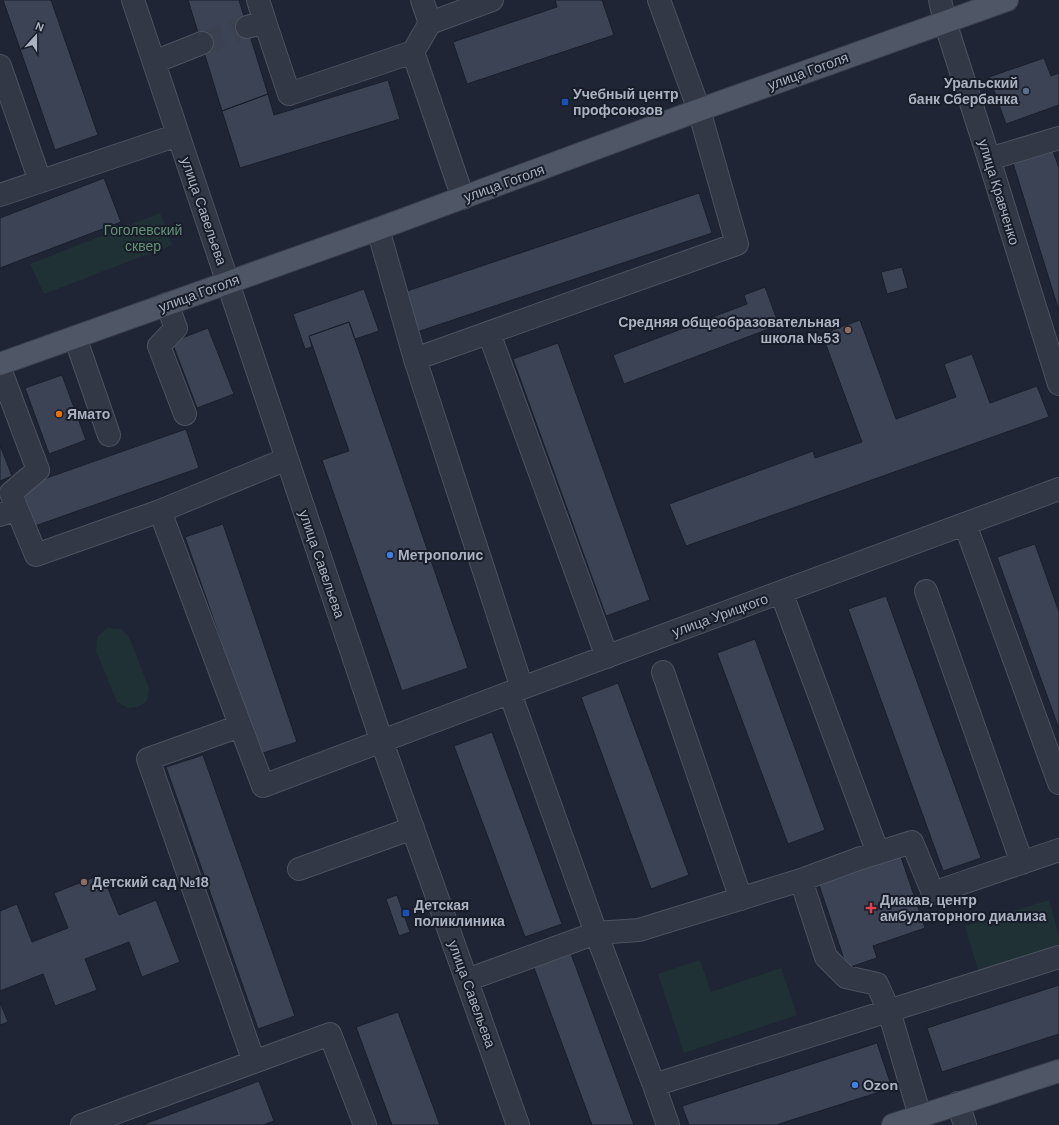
<svg xmlns="http://www.w3.org/2000/svg" width="1059" height="1125" font-family="'DM Sans',sans-serif">
<style>
.green{fill:#203135}
.building{fill:#3b4355;stroke:#1a1f2b}
.lines{fill:none;stroke-linecap:round;stroke-linejoin:round}
.minor-tunnel{stroke:#3b4150;stroke-width:22;stroke-dasharray:22 11;stroke-linecap:butt}
.minor-casing{stroke:#4c5260;stroke-width:24}
.major-casing{stroke:#3b414e;stroke-width:24}
.minor{stroke:#323845;stroke-width:22}
.major{stroke:#4f5665;stroke-width:22}
.service-dot{fill:#5c6f8a;stroke:#181d29;stroke-width:1.5}
.transit-dot{fill:#1a4fb4;stroke:#181d29;stroke-width:1.5}
.education-dot{fill:#8d6e63;stroke:#181d29;stroke-width:1.5}
.food-dot{fill:#e8710a;stroke:#181d29;stroke-width:1.5}
.shop-dot{fill:#3f7fe0;stroke:#181d29;stroke-width:1.5}
.health-dot{fill:#e0444e;stroke:#181d29;stroke-width:1.5}
.labels{text-anchor:middle;dominant-baseline:central;stroke-width:4;stroke-linejoin:round;paint-order:stroke}
.street-label{font-size:14px;fill:#abb2c2;stroke:#181d29}
.poi-label{font-size:14px;font-weight:bold;fill:#abb2c2;stroke:#181d29;text-anchor:start}
.park-label{font-size:14px;fill:#649274;stroke:#181d29}
</style>
<rect width="100%" height="100%" fill="#1f2534"/>
<path class="green" d="M160,213L172,245L44,294L30,264Z
M107,628L121,629L129,637L149,688L147,701L138,707L128,708L117,702L96,651L97,637Z
M1049,900L1059,936V946L978,970L965,926Z
M700,960L711,992L781,968L797,1015L684,1053L658,974Z"/>
<path class="building" d="M3,0H51L98,135L55,150Z
M188,0H239L268,94L222,111Z
M555,0H602L614,35L467,84L453,42L557,7Z
M1044,58L1051,76L1059,73V105L1006,124L989,77Z
M388,80L400,119L240,168L222,111L268,94L274,115Z
M1052,148L1059,168V311L1012,160Z
M104,178L121,222L0,268V218Z
M699,193L712,233L417,332L404,292Z
M902,267L908,288L887,294L881,272Z
M765,287L779,325L624,384L613,355L747,304L744,295Z
M364,289L379,331L355,339L349,322L309,336L312,347L305,349L293,314Z
M860,320L896,419L956,397L944,364L972,354L990,403L1037,386L1049,417L686,546L669,504L813,451L815,458L862,442L822,334Z
M349,322L468,668L402,691L322,460L349,451L309,336Z
M208,328L234,394L197,408L172,342Z
M558,343L650,600L606,616L513,359Z
M62,375L86,440L49,454L25,388Z
M186,429L199,468L35,526L21,487Z
M0,445L12,476L0,481Z
M223,524L297,742L260,754L185,537Z
M1035,544L1059,612V729L997,557Z
M886,596L981,858L943,871L848,609Z
M755,639L825,830L788,844L717,653Z
M618,683L689,875L651,889L581,697Z
M492,732L562,924L525,937L454,746Z
M203,755L295,1016L258,1029L166,767Z
M900,854L925,928L873,946L877,958L847,968L818,882Z
M102,874L119,915L156,900L180,962L142,977L129,942L85,959L97,990L55,1006L43,974L0,991V911L17,904L32,942L68,928L54,893Z
M397,895L410,932L399,936L386,899Z
M570,951L634,1125H592L533,965Z
M1059,985V1034L942,1072L927,1028Z
M0,1002L8,1022L0,1025Z
M398,1012L440,1125H392L356,1027Z
M877,1043L892,1088L776,1125H689L682,1106Z
M259,1081L274,1121L263,1125H142Z"/>
<g class="lines">
<path class="minor-tunnel" d="M202,43L247,27"/>
<g class="minor-casing">
<path id="minor" d="M133,0L382,742L518,1125
M422,0L430,23L413,52L463,198
M940,0L945,22L989,159L1059,384
M265,22L289,94L413,52
M430,23L492,0
M247,27L265,22L258,0
M154,62L202,43
M0,66L40,181
M989,159L1059,138
M0,195L178,135
M378,229L415,359L522,688
M167,304L176,328L159,346L185,414
M489,333L607,657
M75,337L109,435
M415,359L737,244L699,110L659,0
M0,369L38,470L11,493L17,509
M287,459L160,511L263,786L522,688L1059,489
M0,515L17,509L36,555L160,511
M965,524L1059,783
M926,591L1022,863
M781,592L878,853
M663,672L741,899
M510,693L596,933L654,1085L668,1125
M240,726L148,759L254,1062
M299,869L413,828
M801,880L826,957L846,977L877,984L889,1011L920,1116
M467,980L596,933L639,930L801,880L858,859L912,842L933,893L1059,850
M654,1085L1059,957
M958,1103L965,1125
M82,1125L330,1034L365,1125"/>
</g>
<g class="major-casing">
<path id="major" d="M0,364L378,229L699,110L1007,0
M893,1125L1059,1071"/>
</g>
<use href="#minor" class="minor"/>
<use href="#major" class="major"/>
</g>
<circle class="service-dot" cx="1026" cy="91" r="4"/>
<g class="transit-dot">
<rect x="561" y="98" width="8" height="8" rx="2"/>
<rect x="402" y="909" width="8" height="8" rx="2"/>
</g>
<g class="education-dot">
<circle cx="848" cy="330" r="4"/>
<circle cx="84" cy="882" r="4"/>
</g>
<circle class="food-dot" cx="59" cy="414" r="4"/>
<g class="shop-dot">
<circle cx="390" cy="555" r="4"/>
<circle cx="855" cy="1085" r="4"/>
</g>
<path class="health-dot" d="M869 902h4v4h4v4h-4v4h-4v-4h-4v-4h4z"/>
<g class="labels">
<g class="street-label">
<text transform="translate(808 71) rotate(-20)">улица Гоголя</text>
<text transform="translate(504 183) rotate(-20)">улица Гоголя</text>
<text transform="translate(999 192) rotate(73)">улица Кравченко</text>
<text transform="translate(204 211) rotate(71)">улица Савельева</text>
<text transform="translate(199 293) rotate(-20)">улица Гоголя</text>
<text transform="translate(322 564) rotate(71)">улица Савельева</text>
<text transform="translate(720 615) rotate(-20)">улица Урицкого</text>
<text transform="translate(472 994) rotate(70)">улица Савельева</text>
</g>
<g class="poi-label">
<text x="1018" y="83" text-anchor="end">Уральский<tspan x="1018" dy="16">банк Сбербанка</tspan></text>
<text x="573" y="94">Учебный центр<tspan x="573" dy="16">профсоюзов</tspan></text>
<text x="840" y="322" text-anchor="end">Средняя общеобразовательная<tspan x="840" dy="16">школа №53</tspan></text>
<text x="67" y="414">Ямато</text>
<text x="398" y="555">Метрополис</text>
<text x="92" y="882">Детский сад №18</text>
<text x="880" y="900">Диакав, центр<tspan x="880" dy="16">амбулаторного диализа</tspan></text>
<text x="414" y="905">Детская<tspan x="414" dy="16">поликлиника</tspan></text>
<text x="863" y="1085">Ozon</text>
</g>
<g class="park-label">
<text x="143" y="230">Гоголевский<tspan x="143" dy="16">сквер</tspan></text>
</g>
</g>
<g transform="translate(36 36) rotate(21)" stroke="#181d29" stroke-width="3" paint-order="stroke">
<path d="M0-3L7 15L0 10L-7 15Z" fill="#abb2c2"/>
<text y="-6" font-size="11" font-weight="bold" text-anchor="middle" fill="#abb2c2">N</text>
</g>
</svg>
